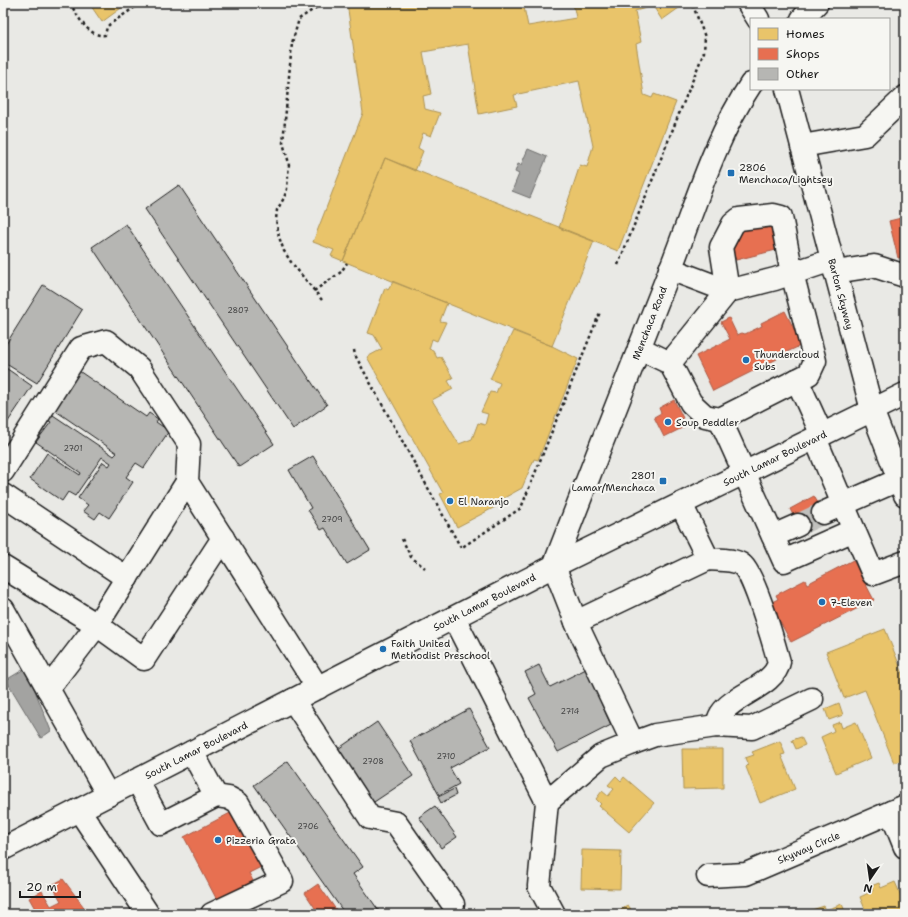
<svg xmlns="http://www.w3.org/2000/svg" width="908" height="917" font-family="'Shantell Sans',sans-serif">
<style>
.water{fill:#a3a3a1;stroke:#6d6d6c}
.homes{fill:#e9c46a;stroke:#ac9253}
.shops{fill:#e76f51;stroke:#aa5641}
.building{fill:#b6b6b3;stroke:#1c1c1c}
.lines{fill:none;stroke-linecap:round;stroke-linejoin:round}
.minor-tunnel{stroke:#c0c0bd;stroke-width:22;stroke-dasharray:22 11;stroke-linecap:butt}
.minor-casing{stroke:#1c1c1c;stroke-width:25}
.major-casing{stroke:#1c1c1c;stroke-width:25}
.path{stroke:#1c1c1c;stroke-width:2.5;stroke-dasharray:3 3;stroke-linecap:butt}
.minor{stroke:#f6f6f2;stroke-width:22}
.major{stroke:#f6f6f2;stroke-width:22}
.poi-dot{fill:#1f6fb2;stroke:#f6f6f2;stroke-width:1.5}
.labels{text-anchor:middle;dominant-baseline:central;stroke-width:4;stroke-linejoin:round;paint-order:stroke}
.number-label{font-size:8px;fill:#424242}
.poi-label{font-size:10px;fill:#1c1c1c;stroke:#f6f6f2;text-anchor:start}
.street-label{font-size:10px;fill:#1c1c1c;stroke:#f6f6f2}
</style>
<rect width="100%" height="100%" fill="#e9e9e5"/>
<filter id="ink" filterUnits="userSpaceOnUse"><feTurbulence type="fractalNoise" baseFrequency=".025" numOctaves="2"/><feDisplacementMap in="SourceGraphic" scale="8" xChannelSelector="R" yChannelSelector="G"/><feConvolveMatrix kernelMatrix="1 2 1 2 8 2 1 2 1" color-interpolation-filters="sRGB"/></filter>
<g filter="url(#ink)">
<path class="water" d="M528,149L547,157L530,198L512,191L519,174L515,172L518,164L521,165Z
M26,668L51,731L41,738L6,680Z"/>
<path class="homes" d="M89,3H128L102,22Z
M347,3H523L528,26L576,18L573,3H686L662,20L653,6L635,11L641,42L636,44L644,95L652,98L654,94L676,102L618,251L559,228L580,165L587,167L593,146L579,81L514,95L517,106L479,114L468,44L423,52L431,94L423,96L425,109L440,113L431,136L423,133L418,148L423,151L415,171L385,158L343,261L331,256L334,250L313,242L363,113Z
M385,158L594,241L552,346L343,261Z
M393,282L447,303L440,321L446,322L437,341L432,339L429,349L433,350L437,358L441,357L453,378L448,381L453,389L432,400L459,444L472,439L478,423L485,425L488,414L481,412L490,392L496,393L500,383L490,379L513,331L552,346L578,359L538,460L534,459L522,488L495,503L497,506L457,527L440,494L443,493L367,357L382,349L374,335L368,333L385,288L388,290Z
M885,629L905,679V759L894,763L865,690L844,698L826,652Z
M839,703L843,715L829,720L825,709Z
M840,722L842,728L856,722L871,758L836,773L821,737L834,731L832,725Z
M801,737L805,745L796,749L792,740Z
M780,741L785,754L781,755L795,789L760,803L746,767L748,765L745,758L754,755L752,752Z
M682,749H723V788L683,789Z
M616,776L621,781L624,777L654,803L629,832L599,806L601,804L596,799L602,791L608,796L614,789L608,785Z
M582,850L621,851L620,889L581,888Z
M895,882L905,905V914H867L860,897L873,891L871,886L879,883L881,888Z
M842,904L846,914H807L806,912L824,906L826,910Z
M628,905L634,914H615Z"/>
<path class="shops" d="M905,217V257L898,258L889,221Z
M773,223L784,248L736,260L735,257L726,259L728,235Z
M785,311L802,345L776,357L777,359L713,391L696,356L730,339L721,322L729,318L737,335L742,333L745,334L762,326L761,323Z
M674,400L683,418L680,419L684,427L664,437L654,417L661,413L659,408Z
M814,496L825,516L800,529L790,509Z
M853,560L874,600L791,642L770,603L778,599L776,595L805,580L807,584Z
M236,810L265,865L249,873L253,881L217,900L184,837Z
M63,879L89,914H38L29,898L42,891L51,906L61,901L52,885Z
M318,884L339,914H319L305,893Z"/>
<path class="building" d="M179,185L327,405L293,429L145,209Z
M126,224L274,444L239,467L92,247Z
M43,285L82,310L37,383L3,362V349Z
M3,366L32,386L3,429Z
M76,369L146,417L149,413L158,419L156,422L169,431L144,468L136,463L126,477L133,482L109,518L100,512L95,519L83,511L88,505L78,498L103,462L109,466L111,463L102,457L75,496L68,492L62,501L30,479L47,453L80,475L81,473L36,442L51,422L46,419L50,413L114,456L117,453L50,407Z
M313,456L370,550L347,564L325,528L321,530L308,510L311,508L289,470Z
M539,665L550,687L586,669L611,725L558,752L529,698L536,694L525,672Z
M469,709L490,747L450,768L459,784L439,795L410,741Z
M377,722L413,776L371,804L335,751Z
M288,761L363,867L353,874L381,914H345L254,785Z
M454,789L456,795L441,803L438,797Z
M435,806L457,837L441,848L419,817Z"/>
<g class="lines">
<path class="minor-tunnel" d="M798,525L823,513"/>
<g class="minor-casing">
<g id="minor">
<path d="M748,3L758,19"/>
<path d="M802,146L865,135L905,97"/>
<path d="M670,269L728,291L775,279L832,260"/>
<path d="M835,272L874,266L905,276"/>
<path d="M639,348L670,363L691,403L705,416L720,419L809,374L815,361L792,273L781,217L773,215L739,219L733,224L721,247L728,291L670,363"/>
<path d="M797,380L822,435"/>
<path d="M872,410L905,495"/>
<path d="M720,419L784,561L854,530L873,574L905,562"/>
<path d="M815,438L854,530"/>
<path d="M3,471L81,348L106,341L139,368L189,444L187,482L318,688"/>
<path d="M3,495L127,578"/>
<path d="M823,513L905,477"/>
<path d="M773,536L798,525"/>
<path d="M708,559C717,560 735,559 742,565C754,574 774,644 779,662C775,686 734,694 721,714C719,717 718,722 716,726"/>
<path d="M554,566L578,627L633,743"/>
<path d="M3,567L97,625L187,482"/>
<path d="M3,609L108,795"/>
<path d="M454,618L547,802L539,886L554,914"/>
<path d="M576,622L708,559L681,504"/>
<path d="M48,689L97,625L144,659L223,538"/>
<path d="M293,700L370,818L396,823L453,904"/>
<path d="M137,780L161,824L216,796L192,752"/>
<path d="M547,802L601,756L633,743L655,735L716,726L752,728L812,699"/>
<path d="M79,810L148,914"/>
<path d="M891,812L905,847"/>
<path id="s1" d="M708,876L746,874L905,806"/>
<path d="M212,914L282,881L238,803L229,798L216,796"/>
</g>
</g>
<g class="major-casing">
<g id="major">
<path d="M802,19L817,3"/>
<path id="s2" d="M787,89L872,410"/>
<path id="s3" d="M554,566C592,467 631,369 670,270C695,207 713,141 751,84"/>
<path id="s4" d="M3,849L554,566L905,394"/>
</g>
</g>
<path class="path" d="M70,3C78,17 88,37 105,35L107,27L110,24L141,3
M618,265L704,52L705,37L692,3
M314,291L341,272L347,263
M322,300L291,262L284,251L279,237L276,220L277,210L284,198L287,189L289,163L283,143L292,43L299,19L323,3
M354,350L355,355L461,548L521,508L600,312
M402,539L411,557L425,568"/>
<use href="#minor" class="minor"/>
<use href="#major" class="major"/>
</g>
</g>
<g class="poi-dot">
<rect x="727" y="169" width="8" height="8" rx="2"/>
<circle cx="746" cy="360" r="4"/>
<circle cx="668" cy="422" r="4"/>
<rect x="659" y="477" width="8" height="8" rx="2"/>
<circle cx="450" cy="501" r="4"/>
<circle cx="822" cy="602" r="4"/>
<circle cx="383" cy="649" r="4"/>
<circle cx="218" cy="840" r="4"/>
</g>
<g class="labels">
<g class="number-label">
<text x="238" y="310">2807</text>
<text x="73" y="448">2701</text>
<text x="332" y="519">2709</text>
<text x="570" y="711">2714</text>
<text x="446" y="756">2710</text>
<text x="373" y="761">2708</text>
<text x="308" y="826">2706</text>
</g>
<g class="poi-label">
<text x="739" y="167">2806<tspan x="739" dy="12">Menchaca/Lightsey</tspan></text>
<text x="754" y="354">Thundercloud<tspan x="754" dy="12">Subs</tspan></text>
<text x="676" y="422">Soup Peddler</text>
<text x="655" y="475" text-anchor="end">2801<tspan x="655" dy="12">Lamar/Menchaca</tspan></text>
<text x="458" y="501">El Naranjo</text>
<text x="830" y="602">7-Eleven</text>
<text x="391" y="643">Faith United<tspan x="391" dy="12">Methodist Preschool</tspan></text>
<text x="226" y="840">Pizzeria Grata</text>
</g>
<g class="street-label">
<text stroke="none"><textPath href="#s2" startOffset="212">Barton Skyway</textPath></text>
<text stroke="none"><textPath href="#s3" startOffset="261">Menchaca Road</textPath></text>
<text stroke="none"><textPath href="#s4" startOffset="865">South Lamar Boulevard</textPath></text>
<text stroke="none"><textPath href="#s4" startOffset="541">South Lamar Boulevard</textPath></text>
<text stroke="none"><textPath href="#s4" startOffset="217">South Lamar Boulevard</textPath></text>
<text stroke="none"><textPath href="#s1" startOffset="106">Skyway Circle</textPath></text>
</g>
</g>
<rect width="908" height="917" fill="none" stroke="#f6f6f2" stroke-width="16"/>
<rect x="8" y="8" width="892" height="901" fill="none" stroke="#1c1c1c" stroke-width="1.5" filter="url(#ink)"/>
<rect x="750" y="18" width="140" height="72" fill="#f6f6f2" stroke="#9f9f9c"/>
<rect x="758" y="28" width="20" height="12" fill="#e9c46a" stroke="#9f9f9c"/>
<text x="786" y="38" font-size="12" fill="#1c1c1c">Homes</text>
<rect x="758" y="48" width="20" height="12" fill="#e76f51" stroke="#9f9f9c"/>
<text x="786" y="58" font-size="12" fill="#1c1c1c">Shops</text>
<rect x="758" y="68" width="20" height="12" fill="#b6b6b3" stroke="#9f9f9c"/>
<text x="786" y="78" font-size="12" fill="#1c1c1c">Other</text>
<g transform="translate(870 879) rotate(193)" stroke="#f6f6f2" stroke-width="3" paint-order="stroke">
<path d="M0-3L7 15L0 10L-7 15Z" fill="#1c1c1c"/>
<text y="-6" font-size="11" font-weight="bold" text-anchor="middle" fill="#1c1c1c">N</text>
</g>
<path d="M20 891v6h60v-6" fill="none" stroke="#1c1c1c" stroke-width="2"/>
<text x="26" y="891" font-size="12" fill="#1c1c1c" stroke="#f6f6f2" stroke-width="3" paint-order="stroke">20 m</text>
</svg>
